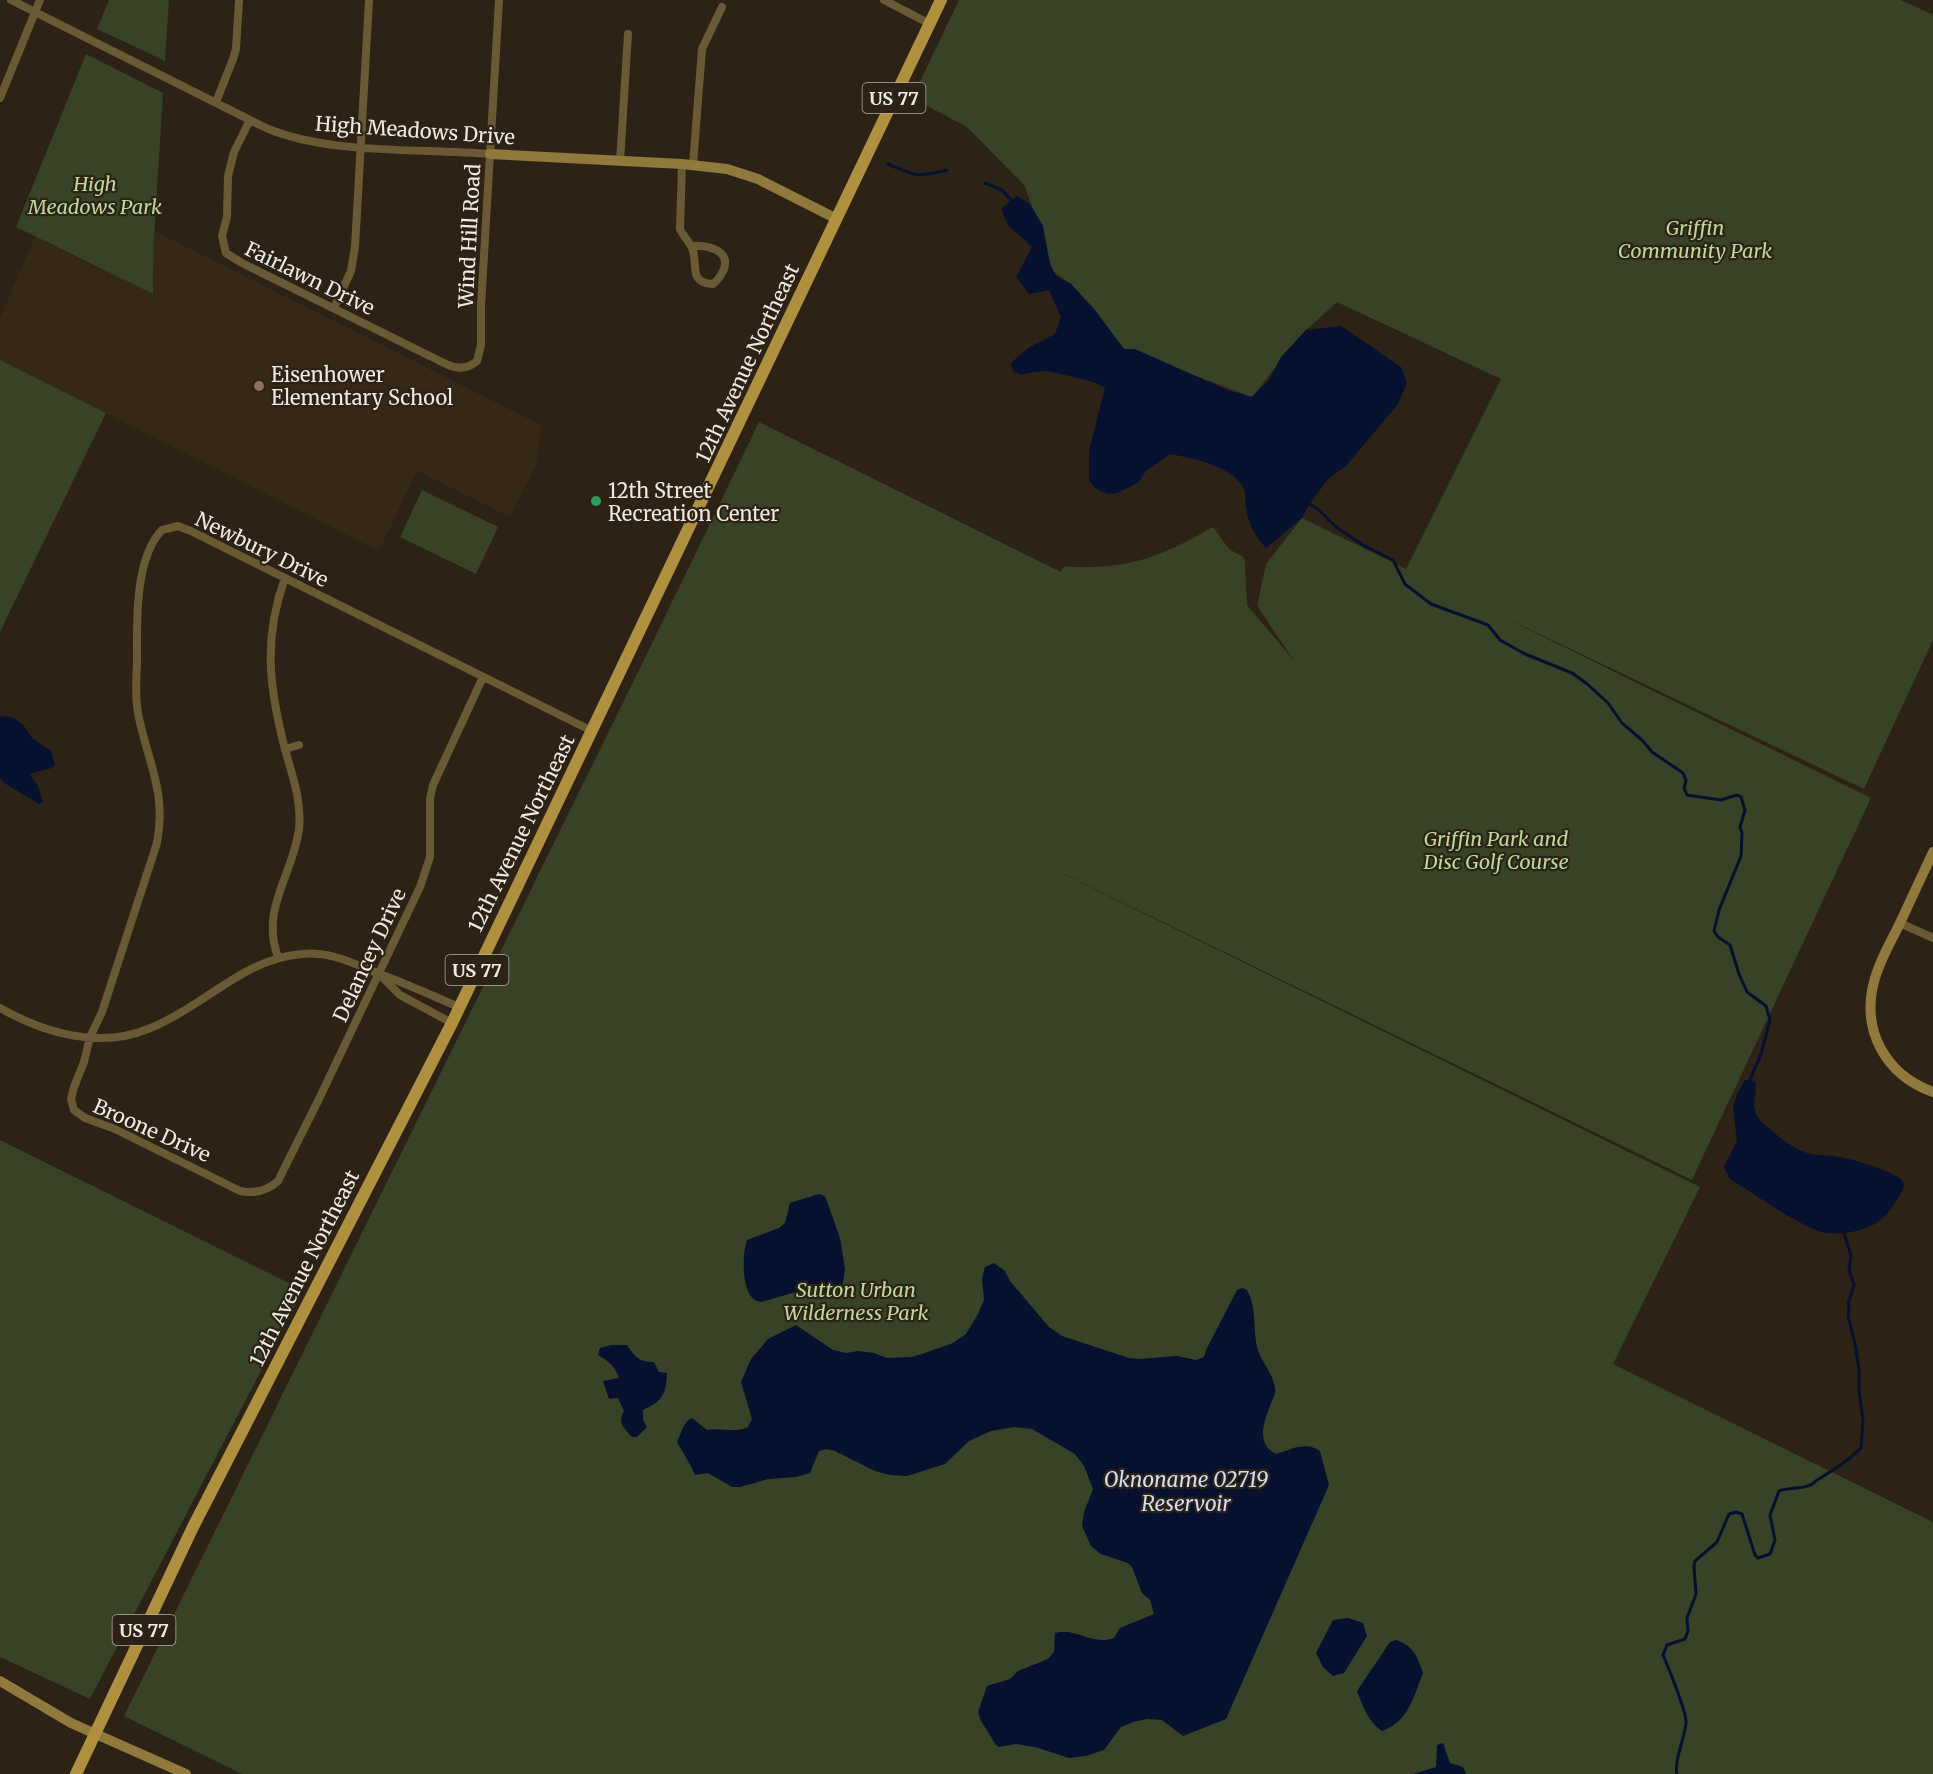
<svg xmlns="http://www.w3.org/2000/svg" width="1933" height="1774" font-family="Merriweather,serif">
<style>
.built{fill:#362817}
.green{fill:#374227}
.water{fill:#05112f}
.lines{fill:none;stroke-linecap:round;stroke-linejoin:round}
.stream{stroke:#05112f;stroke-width:3}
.street{stroke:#695a36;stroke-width:8}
.secondary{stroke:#90793c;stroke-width:10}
.primary{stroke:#ae903f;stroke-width:12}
.education-dot{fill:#8d6e63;stroke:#2c2216;stroke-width:2}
.leisure-dot{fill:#2e9e5b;stroke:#2c2216;stroke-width:2}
.labels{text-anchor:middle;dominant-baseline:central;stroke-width:4.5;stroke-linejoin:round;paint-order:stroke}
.shield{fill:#2c2216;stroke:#b5ada4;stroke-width:1.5}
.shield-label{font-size:18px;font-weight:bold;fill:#f0e9e1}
.street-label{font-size:20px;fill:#f0e9e1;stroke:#2c2216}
.park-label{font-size:20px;font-style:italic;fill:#bcda97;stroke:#2c2216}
.poi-label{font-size:20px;fill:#f0e9e1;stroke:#2c2216;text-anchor:start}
.water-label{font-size:21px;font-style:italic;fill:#cfdcf5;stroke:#2c2216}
</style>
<rect width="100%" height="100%" fill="#2c2216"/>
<path class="built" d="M155,231L541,425L537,464L510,517L417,471L379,551L0,360V317L35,237L153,294Z"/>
<path class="green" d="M109,0H169L165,61L97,29Z
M959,0H1901L1933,15V640L1864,789L1491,611L1871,798L1692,1180L966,826L1700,1187L1613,1364L1933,1522V1774H242L124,1716L641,666L759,422L1061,572L1064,566C1125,571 1161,557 1213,527L1229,549L1243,557L1245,562L1247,605L1295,662L1257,606L1266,564L1302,518L1406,569L1501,379L1337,302L1302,334L1252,397L1124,349L1071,284L1053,271L1025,186L967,127L912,98Z
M86,54L163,93L154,238L153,294L16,227Z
M0,360L106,413L0,632Z
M422,490L498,527L476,574L400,537Z
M0,1140L303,1290L90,1699L0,1657Z"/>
<path class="water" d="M1017,196L1030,204L1043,226L1050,264L1056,276L1071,284L1095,310L1124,349H1135L1227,390L1252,397L1269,380L1281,357L1306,330L1341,326L1401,367L1407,382L1398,404L1346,466L1328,479L1309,505L1302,518L1266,548C1255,536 1248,524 1246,507C1245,502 1246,493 1244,489C1233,466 1192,458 1170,454L1146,471L1138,483L1117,493L1108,494L1098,490L1089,481V451L1105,388C1092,380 1084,380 1069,376C1048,371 1043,369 1021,375L1013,371L1011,363L1028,348L1055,334L1061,317L1049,290L1029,294L1016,277L1032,247L1008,225L1001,209Z
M3,716L14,718L24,726L32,738L51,751L55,765C48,772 37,769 30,775L38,786L43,802L39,804L6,784L0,778V717Z
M1745,1080L1755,1081C1759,1098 1746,1106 1763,1123C1775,1134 1789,1146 1804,1152C1815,1157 1828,1154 1840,1157C1852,1159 1898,1172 1903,1182C1906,1187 1901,1193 1898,1198C1890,1212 1882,1222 1866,1228C1854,1233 1832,1235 1821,1232C1792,1222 1757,1195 1730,1179L1724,1167L1737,1141L1733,1108L1737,1094Z
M819,1194L825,1196L840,1238L845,1269L842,1288L826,1292L803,1290L761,1302C740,1300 742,1254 747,1240L779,1228L785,1223L790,1203Z
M994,1263L1005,1271L1010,1281L1049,1327L1062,1336L1129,1358L1139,1359L1177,1356L1196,1360L1204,1357L1206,1350L1237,1290L1242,1288L1247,1290C1258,1310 1252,1330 1258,1350C1262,1363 1273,1373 1275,1388C1276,1393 1274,1396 1272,1401C1265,1419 1254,1443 1276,1454C1292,1449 1305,1441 1320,1451L1329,1485L1226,1719L1183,1736L1162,1720L1147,1719L1133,1722L1121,1727L1104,1750L1086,1756L1069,1758L1035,1747L1016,1744L999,1747L996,1745L981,1721L978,1712L987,1686L1010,1679L1018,1671L1048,1659L1054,1652L1055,1633C1075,1627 1091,1646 1114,1638L1120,1628L1154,1614L1150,1600L1142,1593L1132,1567L1128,1563L1101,1554L1091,1546L1082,1526L1084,1512L1093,1489L1084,1466L1075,1454L1032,1429L1014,1427L991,1431L969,1441L945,1464L907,1476L890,1475L875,1471L835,1451L826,1449L819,1451L810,1473L796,1477L768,1479L740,1487H732L708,1473L695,1475C690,1463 683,1453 677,1442C681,1434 683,1422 692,1418L707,1430C723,1427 733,1434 748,1427L752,1419L741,1382L751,1359L768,1339L796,1325L833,1350L846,1353L858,1351L874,1353L887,1358L911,1357L922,1354L953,1343L966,1334L978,1314L984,1300L982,1279L985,1267Z
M611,1345H627C635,1357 639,1362 654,1362L659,1372L667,1373C666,1394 663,1401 643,1410V1420L647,1427L637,1437H632C624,1428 617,1423 624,1411L618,1398L609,1399L603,1381L619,1378C615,1366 608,1361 598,1355L600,1348Z
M1348,1618L1363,1623L1367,1636L1344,1673L1333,1676L1323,1667L1316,1653L1333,1620Z
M1396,1640C1414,1646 1417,1656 1423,1673C1413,1698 1409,1721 1382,1731C1368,1722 1363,1706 1357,1691L1390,1642Z
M1443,1743L1450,1763L1463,1767L1466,1774H1413L1436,1767L1437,1745Z"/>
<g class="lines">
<path class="stream" d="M888,164C916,176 916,178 947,170
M985,183L1002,190L1013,202
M1306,502L1319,510L1336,527L1363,545L1393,560L1405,584L1431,604L1488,625L1500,640L1525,654L1572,673L1586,683L1608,703L1622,723L1643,741L1652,752L1683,773L1686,781L1684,788L1687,795L1721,800L1737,795L1741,797L1745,810L1740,827L1742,833L1741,856L1719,910L1714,931L1718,937L1730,945L1739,974L1747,992L1766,1006L1770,1020L1761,1054L1749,1082
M1677,1774C1674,1759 1685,1738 1686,1723C1687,1712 1668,1667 1663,1655L1667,1645L1685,1639L1688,1631L1687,1618L1696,1594L1694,1566L1695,1561L1717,1542L1729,1514L1736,1512L1742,1514L1755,1555L1758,1558L1770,1554L1775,1540L1770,1515L1779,1491C1792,1486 1807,1491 1817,1480C1833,1470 1847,1462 1861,1448L1863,1421L1859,1390V1370L1855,1343L1848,1316L1849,1308L1848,1304L1854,1285L1849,1270L1851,1255L1843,1230"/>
<path class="street" d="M11,0L266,128C330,155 420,148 490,154
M884,0L930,24
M0,98L40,0
M216,102L233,59L236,49L239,0
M250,120L234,152L228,176L227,217L222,236L226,253L242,263L448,365C458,369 468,369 477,361L481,345V306L499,0
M620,161L628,34
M682,164L680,229C683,236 688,240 691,246C700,261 686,283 713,284C719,280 721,275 724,269C731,249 705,245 691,246
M693,165L702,49L722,7
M334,308L351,271L355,247L369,0
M483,677L433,785L430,799V857L420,887L319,1099L278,1181C267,1191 255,1194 240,1191L115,1129L85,1118L74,1110L71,1099L74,1087L84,1062L90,1037L102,1012L157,843C167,791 147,761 138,713C135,696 136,679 137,662C137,624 134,559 162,530L178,526L191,531L592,731
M285,749L299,745
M1900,923L1933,938
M278,957C260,909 293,875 299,829C302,801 292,775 285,749C269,688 263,638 285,578
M381,976L400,995L452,1023
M0,1008C44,1033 99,1049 148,1029C169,1021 189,1008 207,996C237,976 265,957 302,954C331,951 354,964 380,974C407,984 433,996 459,1007"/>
<path class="secondary" d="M490,154L682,164L727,169L758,179L837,219
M1933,852C1922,876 1911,899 1900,923C1891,942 1879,961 1874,982C1861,1031 1886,1075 1933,1092
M0,1681L71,1723L186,1774"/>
<path class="primary" d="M76,1774L193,1527L452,1023L941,0"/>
</g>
<circle class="education-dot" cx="259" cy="386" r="6"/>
<circle class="leisure-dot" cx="596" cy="501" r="6"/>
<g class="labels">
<g class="shield">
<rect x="862.5" y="83" width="63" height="30" rx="4.5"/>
<rect x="445.5" y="955" width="63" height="30" rx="4.5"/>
<rect x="112.5" y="1615" width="63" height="30" rx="4.5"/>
</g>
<g class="shield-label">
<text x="894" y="98">US 77</text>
<text x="477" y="970">US 77</text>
<text x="144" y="1630">US 77</text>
</g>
<g class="street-label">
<text transform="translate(415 130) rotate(4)">High Meadows Drive</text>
<text transform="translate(469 236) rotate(-87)">Wind Hill Road</text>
<text transform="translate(310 278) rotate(26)">Fairlawn Drive</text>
<text transform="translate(747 363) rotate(-65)">12th Avenue Northeast</text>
<text transform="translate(262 549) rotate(26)">Newbury Drive</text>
<text transform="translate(521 833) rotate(-64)">12th Avenue Northeast</text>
<text transform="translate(369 955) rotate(-65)">Delancey Drive</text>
<text transform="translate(152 1130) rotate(24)">Broone Drive</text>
<text transform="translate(304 1268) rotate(-63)">12th Avenue Northeast</text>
</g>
<g class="park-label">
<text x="95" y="183">High<tspan x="95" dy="23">Meadows Park</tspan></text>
<text x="1695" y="227">Griffin<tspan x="1695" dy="23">Community Park</tspan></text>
<text x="1496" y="838">Griffin Park and<tspan x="1496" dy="23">Disc Golf Course</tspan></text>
<text x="856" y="1289">Sutton Urban<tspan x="856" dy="23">Wilderness Park</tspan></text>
</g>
<g class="poi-label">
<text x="271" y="374">Eisenhower<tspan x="271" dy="23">Elementary School</tspan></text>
<text x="608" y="490">12th Street<tspan x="608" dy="23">Recreation Center</tspan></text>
</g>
<g class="water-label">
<text x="1186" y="1479">Oknoname 02719<tspan x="1186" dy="24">Reservoir</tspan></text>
</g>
</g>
</svg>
